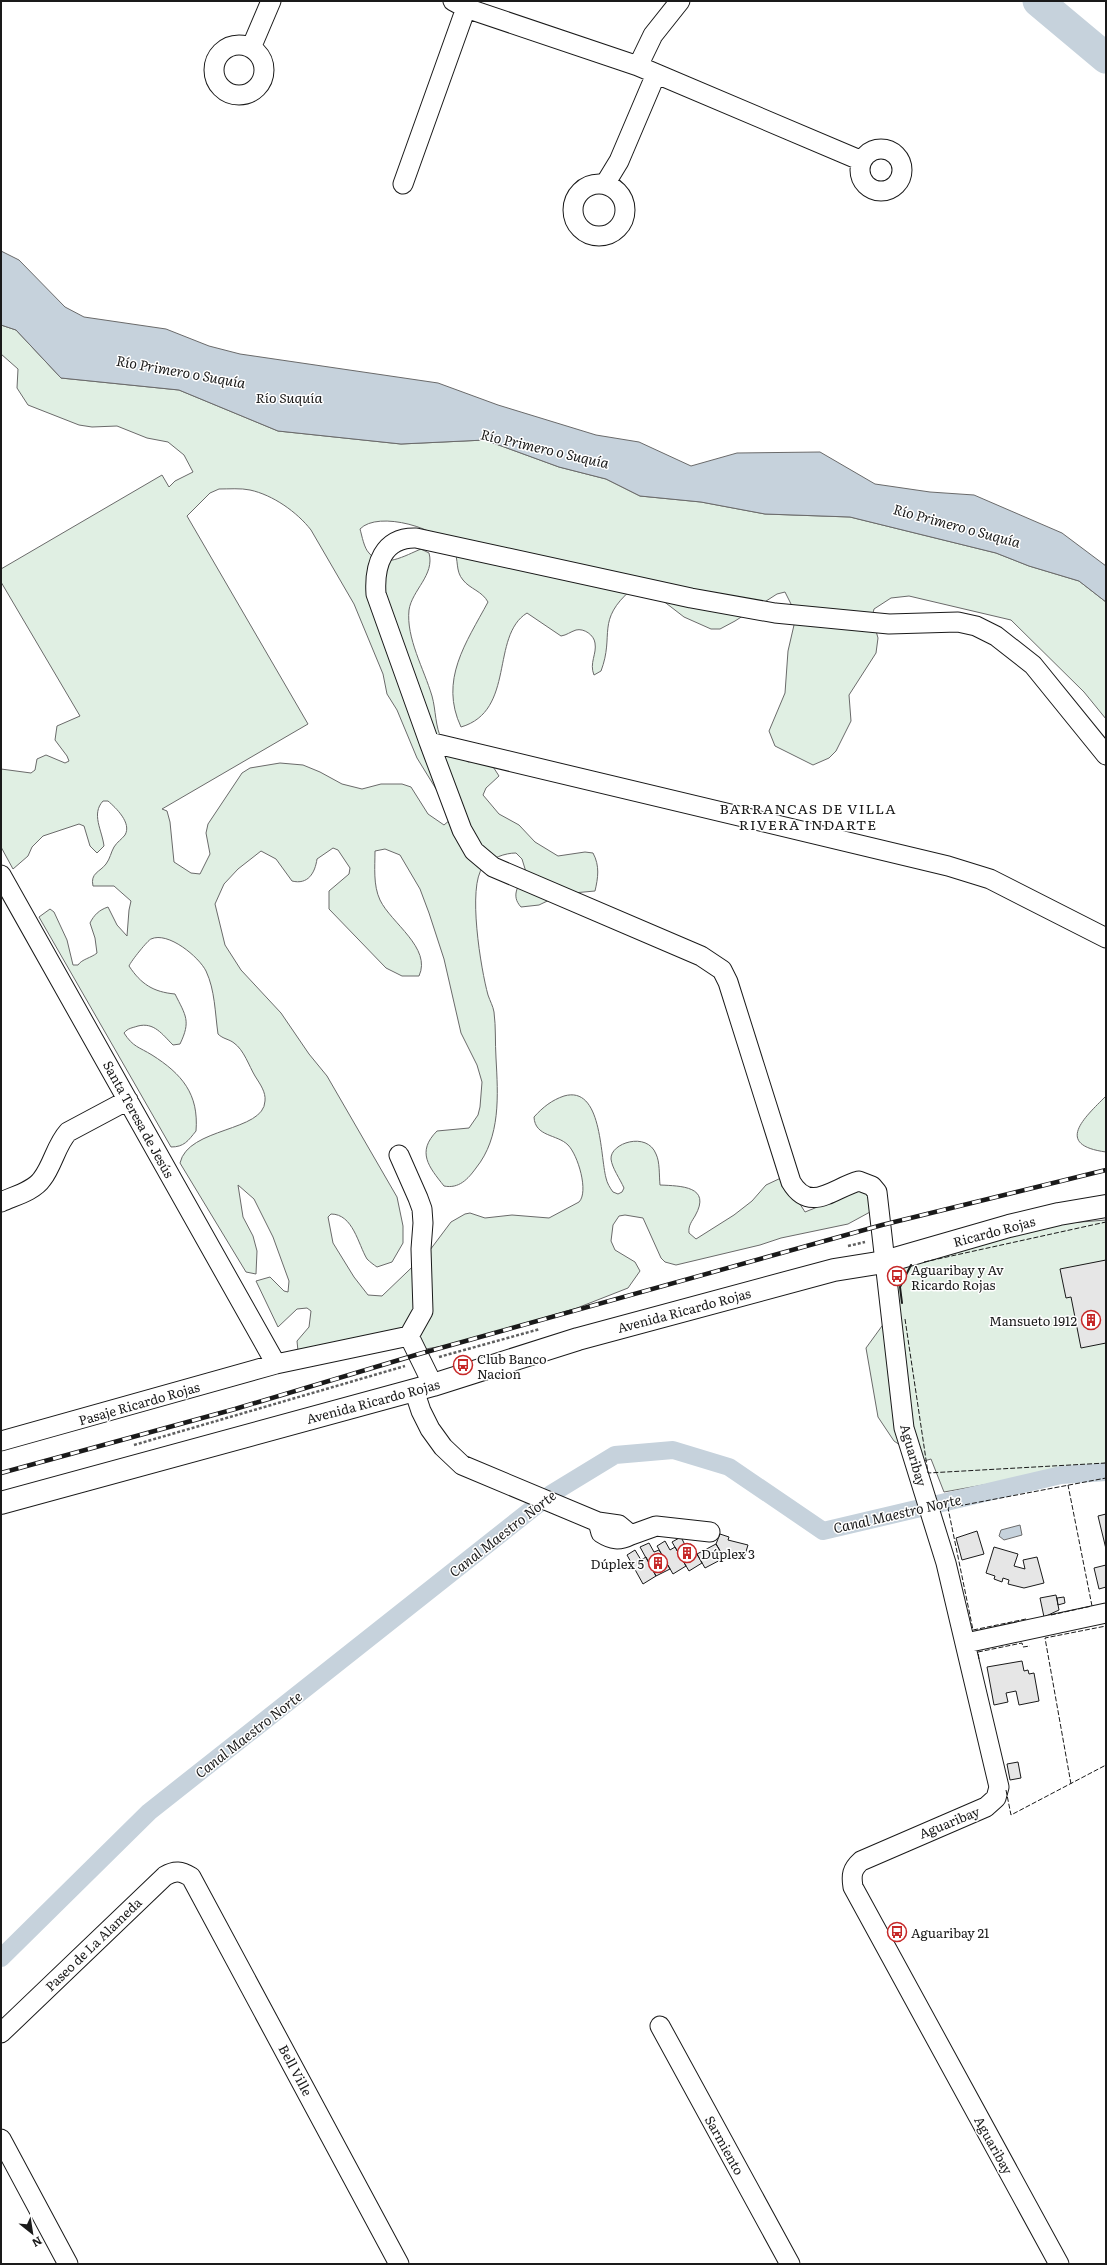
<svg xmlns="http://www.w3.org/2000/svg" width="1107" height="2265" font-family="Literata,serif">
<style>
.green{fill:#e0efe3;stroke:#6a6a6a;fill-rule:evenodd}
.water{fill:#c6d2dc;stroke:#6a6a6a}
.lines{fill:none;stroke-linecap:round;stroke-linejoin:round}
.canal{stroke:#c6d2dc;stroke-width:18}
.river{stroke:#c6d2dc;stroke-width:31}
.building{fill:#e6e6e6;stroke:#1a1a1a}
.minor-casing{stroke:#1a1a1a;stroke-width:21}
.major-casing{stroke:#1a1a1a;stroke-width:24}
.path{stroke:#5f5f5f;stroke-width:2.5;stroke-dasharray:3 2;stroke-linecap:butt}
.minor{stroke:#fff;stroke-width:19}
.major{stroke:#fff;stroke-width:22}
.rail-casing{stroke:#1a1a1a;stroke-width:4.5}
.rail{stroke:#fff;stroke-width:3;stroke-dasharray:9;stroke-linecap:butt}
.fence{stroke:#1a1a1a;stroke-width:1;stroke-dasharray:5 2;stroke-linecap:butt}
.wall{stroke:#1a1a1a;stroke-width:2}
.labels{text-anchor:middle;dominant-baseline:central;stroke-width:3;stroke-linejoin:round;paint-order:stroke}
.street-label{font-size:13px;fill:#1a1a1a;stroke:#fff}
.poi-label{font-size:13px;fill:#1a1a1a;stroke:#fff;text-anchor:start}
.water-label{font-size:14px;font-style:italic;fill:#1a1a1a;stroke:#fff}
.neighbourhood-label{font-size:14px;letter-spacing:1px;fill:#1a1a1a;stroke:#fff}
</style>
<rect width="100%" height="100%" fill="#fff"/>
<path class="green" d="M1,325L16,330L61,378L179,390L278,431L401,444L485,440L559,467L606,479L640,496L701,502L765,514L850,517L996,553L1029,566L1079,581L1106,602V719L1084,692L1011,620L909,596L891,598L874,609L872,617L878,638L876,653L849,695L851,721L836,751L829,758L813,765L775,746L769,731L785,693L788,651L794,625L793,608L785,592L777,594L735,621L720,629H711L684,617L649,590L632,589C595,621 615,634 601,671L594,675C589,663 597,654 595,643C594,635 584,628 576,630C570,632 567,635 561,636L527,613C490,636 516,711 461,727C439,680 466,643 488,602C482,591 470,589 463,580C455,571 459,559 454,551C441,528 378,510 360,529C362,536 364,548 369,553C382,570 406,555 421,549L429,553C435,575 412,590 409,610C406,638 424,669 432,696C436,710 435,727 442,740C447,748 461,756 468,762L483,760L490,762L499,776L486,788L483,795L499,814L519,825L535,842L558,856L585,852L593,853C600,866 598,878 595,891L562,894L539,905L521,907C510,895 519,885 526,872L522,859L516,853C505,853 491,858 483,867C467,886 481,970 488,995C490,1001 493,1006 494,1012C496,1027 495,1043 496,1058C498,1095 501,1137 476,1168C468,1179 459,1189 444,1186C429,1167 416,1152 437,1131L469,1128L478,1115L480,1107L482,1082L477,1065L461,1033L444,959L429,913L420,889L400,855L385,849L375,851C375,867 373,885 380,900C391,923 432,948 419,976H402L386,968L329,909V891L349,874L350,868L338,850L333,848L317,859C315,873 308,885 292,881L276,859L261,851L238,869L224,884L215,904L225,945L241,970L281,1013L309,1054L327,1076L397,1197L403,1226V1243L392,1262L377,1267C374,1265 370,1262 367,1259C358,1244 353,1214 331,1214L328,1217L333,1243L354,1277L368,1295L382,1296L430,1250L451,1222L465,1214L470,1213L485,1218L512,1215L549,1218L579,1202C589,1192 578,1155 568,1145C557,1134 535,1137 534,1117C543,1107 552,1100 564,1096C602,1085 600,1155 606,1178C607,1183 610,1188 613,1192L618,1194L622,1192L624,1188C620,1179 612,1168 611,1159C610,1143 647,1131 656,1154C660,1162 659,1175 660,1185C681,1186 712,1186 695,1216C692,1221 688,1226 689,1233L696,1239L734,1215L752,1201L766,1185L783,1177L805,1212L815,1208L842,1193L869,1188L870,1212L848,1224L781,1238L760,1245L676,1265L665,1262L661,1258L643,1218L625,1215L619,1216L613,1225L611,1241L615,1250L635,1262L640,1271L628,1288L577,1308L454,1344L420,1350L407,1332L298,1351L297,1341L309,1327L311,1311L307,1308L297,1309L278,1327L256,1281L270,1277L284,1291L288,1292L289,1281L273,1237L254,1199L238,1185L243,1217L253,1236L257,1251L256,1274L246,1272L180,1163C188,1127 264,1132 265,1101C266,1092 260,1084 255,1076C249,1066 244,1050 234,1043C229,1039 223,1039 218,1034C215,1013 215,990 206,971C199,957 168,931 151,939C148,940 131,961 129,966C141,984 153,992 175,994C186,1016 191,1021 180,1044L173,1045C162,1034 154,1022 138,1026C132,1028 128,1028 124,1033C133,1047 139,1047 152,1055C182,1074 199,1094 196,1131C188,1141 184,1147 171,1147L39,917L50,909L54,912L67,940L73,965H78C82,959 91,958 97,953L95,938L90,923C94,915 99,910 108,907L117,925L127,936L129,910L131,901L114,886H93C90,873 100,872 106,864C110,859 111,852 114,847C117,842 122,839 125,835C132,823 116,808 108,801H103C91,814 102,830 104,846L97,853L90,846L84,826L79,824L43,836L32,847L28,856L13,869L1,847V769L31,773L35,770L37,759L46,755L65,763L69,761L67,756L55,740L57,726L80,716L1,582V569L162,475L169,487L175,481L193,472L184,455L168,442L147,438L117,426L92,427L79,425L28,405L17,388L18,369L1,354ZM219,489C229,489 241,488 250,490C273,495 297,512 311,530L354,604L383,674L387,694L397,710L417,758L449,810L451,819L444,825L428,814L411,787L402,784H381L362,789L342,784L320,772L303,765L280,763L250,768L242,773L208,824L206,833L210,854L200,874L191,873L174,862L170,822L167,811L162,809L308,724L187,516L210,493Z
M1106,1096V1152C1054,1145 1084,1118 1106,1096Z
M1106,1220V1463L944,1492L931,1459L924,1461L894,1441L878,1417L866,1348L898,1304L894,1267L1055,1224Z"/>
<path class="water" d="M1,251L19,260L65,307L84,317L166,329L209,346L240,354L438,383L498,405L596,435L639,442L691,466L737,453L820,452L875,484L930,492L974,495L1062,533L1106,566V602L1079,581L1029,566L996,553L850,517L765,514L701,502L640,496L606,479L559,467L485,440L401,444L278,431L179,390L61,378L16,330L1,325Z
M1020,1525L1022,1535L1004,1540L999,1536L1001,1530Z"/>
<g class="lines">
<path class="canal" d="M1,1958L149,1812L551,1494L615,1455L673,1450L729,1467L823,1531L1061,1475L1106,1472"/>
<path class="river" d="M1038,1L1106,58"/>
</g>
<path class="building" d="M1106,1260V1343L1081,1348L1071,1297L1066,1298L1060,1269Z
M1106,1514V1549L1098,1516Z
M977,1531L984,1554L962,1560L956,1538Z
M720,1534L729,1537L728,1540L748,1545L744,1558L721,1552L716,1544Z
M681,1537L686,1547L691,1544L702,1563L689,1571L672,1542Z
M665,1541L670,1550L675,1547L686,1566L673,1574L657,1546Z
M649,1543L654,1552L659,1550L670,1569L656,1576L640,1547Z
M716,1544L724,1558L705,1568L697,1554Z
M994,1547L1018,1554L1014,1566L1025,1569L1023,1560L1037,1557L1044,1583L1024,1588L1008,1584L1009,1580L1003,1578L1002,1582L994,1579L995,1576L986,1573Z
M635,1550L641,1560L646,1557L656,1576L643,1584L627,1555Z
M1106,1565V1587L1099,1589L1094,1568Z
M1056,1595L1059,1610L1044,1617L1040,1598Z
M1064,1597L1065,1603L1058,1605L1057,1598Z
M1022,1661L1024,1671L1028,1670L1029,1674L1034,1673L1039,1701L1019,1705L1016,1691L1006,1693L1008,1702L994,1705L987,1667Z
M1018,1762L1021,1778L1010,1780L1007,1764Z"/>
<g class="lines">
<g class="minor-casing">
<path id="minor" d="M453,1L466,8L638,66L862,161
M214 70a25 25 0 1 1 50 0a25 25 0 1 1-50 0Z
M251,48L271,1
M638,66L653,35L680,1
M860 170a21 21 0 1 1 42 0a21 21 0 1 1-42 0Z
M403,184L466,8
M605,184L619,161L656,74
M573 210a26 26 0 1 1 52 0a26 26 0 1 1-52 0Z
M429,742L376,594C374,565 383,537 416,538L691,598L775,613L889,624L958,622L976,626L996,636L1033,665L1106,755
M1,875L276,1364
M399,1155L418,1198L422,1209L423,1223L421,1249L423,1311L409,1336
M1,1202C14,1196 34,1191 42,1179C53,1165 56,1145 68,1132L128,1100
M414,1390L421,1411L430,1429L443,1447L462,1465L598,1522L619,1525L631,1535L656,1526L710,1532
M1,1441L276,1364L409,1336L433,1385
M598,1522L601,1533C612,1540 619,1541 631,1535
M966,1643L1106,1613
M660,2026L790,2264
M1,2033L165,1876C175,1870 181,1871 191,1877L399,2264
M1,2139L68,2264
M1059,2264L853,1887C851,1875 852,1869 861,1861L986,1807L996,1798L999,1787L946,1563L904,1428L877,1192L872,1186L859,1181C833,1188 810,1214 791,1182L728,982L722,970L701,956L493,867L474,851L462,830L429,742L948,866L990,879L1106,938"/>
</g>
<g class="major-casing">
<path id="major" d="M1,1503L433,1385L578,1339L834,1270L884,1262L1009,1226L1059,1214L1106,1206"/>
</g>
<path class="path" d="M848,1246L865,1242
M439,1357L540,1329
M134,1445L405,1366"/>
<use href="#minor" class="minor"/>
<use href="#major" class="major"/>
<g class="rail-casing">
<path id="rail" d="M1,1473L235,1409L419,1354L882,1225L1106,1170"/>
</g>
<use href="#rail" class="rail"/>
<path class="fence" d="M924,1262L1106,1222
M905,1319L928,1473L1106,1463
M1051,1615L1092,1606L1068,1485
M1026,1619L973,1630L948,1508L1106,1478
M979,1659L978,1652L1022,1643L1023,1647L1030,1646
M1071,1784L1045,1638L1106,1626
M1006,1790L1011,1815L1106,1765"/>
<path class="wall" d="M902,1303L900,1287L911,1265"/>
</g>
<defs>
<g id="bus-ring" transform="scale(1)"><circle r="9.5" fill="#fff" stroke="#c62828" stroke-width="1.5"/><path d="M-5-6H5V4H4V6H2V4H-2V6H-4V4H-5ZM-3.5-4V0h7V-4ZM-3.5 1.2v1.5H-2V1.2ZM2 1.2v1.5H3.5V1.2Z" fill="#c62828"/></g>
<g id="building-ring" transform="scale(1)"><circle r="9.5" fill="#fff" stroke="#c62828" stroke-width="1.5"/><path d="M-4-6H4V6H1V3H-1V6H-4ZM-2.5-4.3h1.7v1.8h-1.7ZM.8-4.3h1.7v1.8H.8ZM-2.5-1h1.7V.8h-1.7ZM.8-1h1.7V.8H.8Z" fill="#c62828"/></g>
</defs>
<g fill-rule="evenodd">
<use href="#bus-ring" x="897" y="1276"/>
<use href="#building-ring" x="1091" y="1320"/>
<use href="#bus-ring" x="463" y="1365"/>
<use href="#building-ring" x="687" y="1553"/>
<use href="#building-ring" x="658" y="1563"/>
<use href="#bus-ring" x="897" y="1932"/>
</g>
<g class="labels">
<g class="street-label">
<text transform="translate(139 1119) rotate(61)">Santa Teresa de Jesús</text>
<text transform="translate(994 1231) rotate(-15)">Ricardo Rojas</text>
<text transform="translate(684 1310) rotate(-15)">Avenida Ricardo Rojas</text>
<text transform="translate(373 1401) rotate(-15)">Avenida Ricardo Rojas</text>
<text transform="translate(139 1403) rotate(-16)">Pasaje Ricardo Rojas</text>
<text transform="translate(914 1455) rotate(74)">Aguaribay</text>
<text transform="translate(949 1822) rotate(-22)">Aguaribay</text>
<text transform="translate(93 1944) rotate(-44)">Paseo de La Alameda</text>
<text transform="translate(296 2070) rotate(62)">Bell Ville</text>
<text transform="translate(725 2145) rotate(61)">Sarmiento</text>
<text transform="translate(994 2145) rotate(61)">Aguaribay</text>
</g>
<g class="poi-label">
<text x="911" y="1269">Aguaribay y Av<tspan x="911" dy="15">Ricardo Rojas</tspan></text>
<text x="1077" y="1320" text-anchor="end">Mansueto 1912</text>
<text x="477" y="1358">Club Banco<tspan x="477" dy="15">Nacion</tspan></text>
<text x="701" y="1553">Dúplex 3</text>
<text x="644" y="1563" text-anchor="end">Dúplex 5</text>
<text x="911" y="1932">Aguaribay 21</text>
</g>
<g class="water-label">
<text transform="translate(181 371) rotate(10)">Río Primero o Suquía</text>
<text x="289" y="397">Río Suquía</text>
<text transform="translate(545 448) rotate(13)">Río Primero o Suquía</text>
<text transform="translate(957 525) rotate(15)">Río Primero o Suquía</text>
<text transform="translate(897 1513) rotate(-13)">Canal Maestro Norte</text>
<text transform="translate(502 1533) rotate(-38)">Canal Maestro Norte</text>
<text transform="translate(248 1734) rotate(-38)">Canal Maestro Norte</text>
</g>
<g class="neighbourhood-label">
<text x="808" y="808">BARRANCAS DE VILLA<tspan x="808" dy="16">RIVERA INDARTE</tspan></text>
</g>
</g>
<rect width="1107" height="2265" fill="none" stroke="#1a1a1a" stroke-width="4"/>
<g transform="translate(32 2233) rotate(150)" stroke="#ffffff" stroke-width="3" paint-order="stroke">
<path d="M0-3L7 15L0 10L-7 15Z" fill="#1a1a1a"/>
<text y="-6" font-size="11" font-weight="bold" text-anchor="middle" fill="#1a1a1a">N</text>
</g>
</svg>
